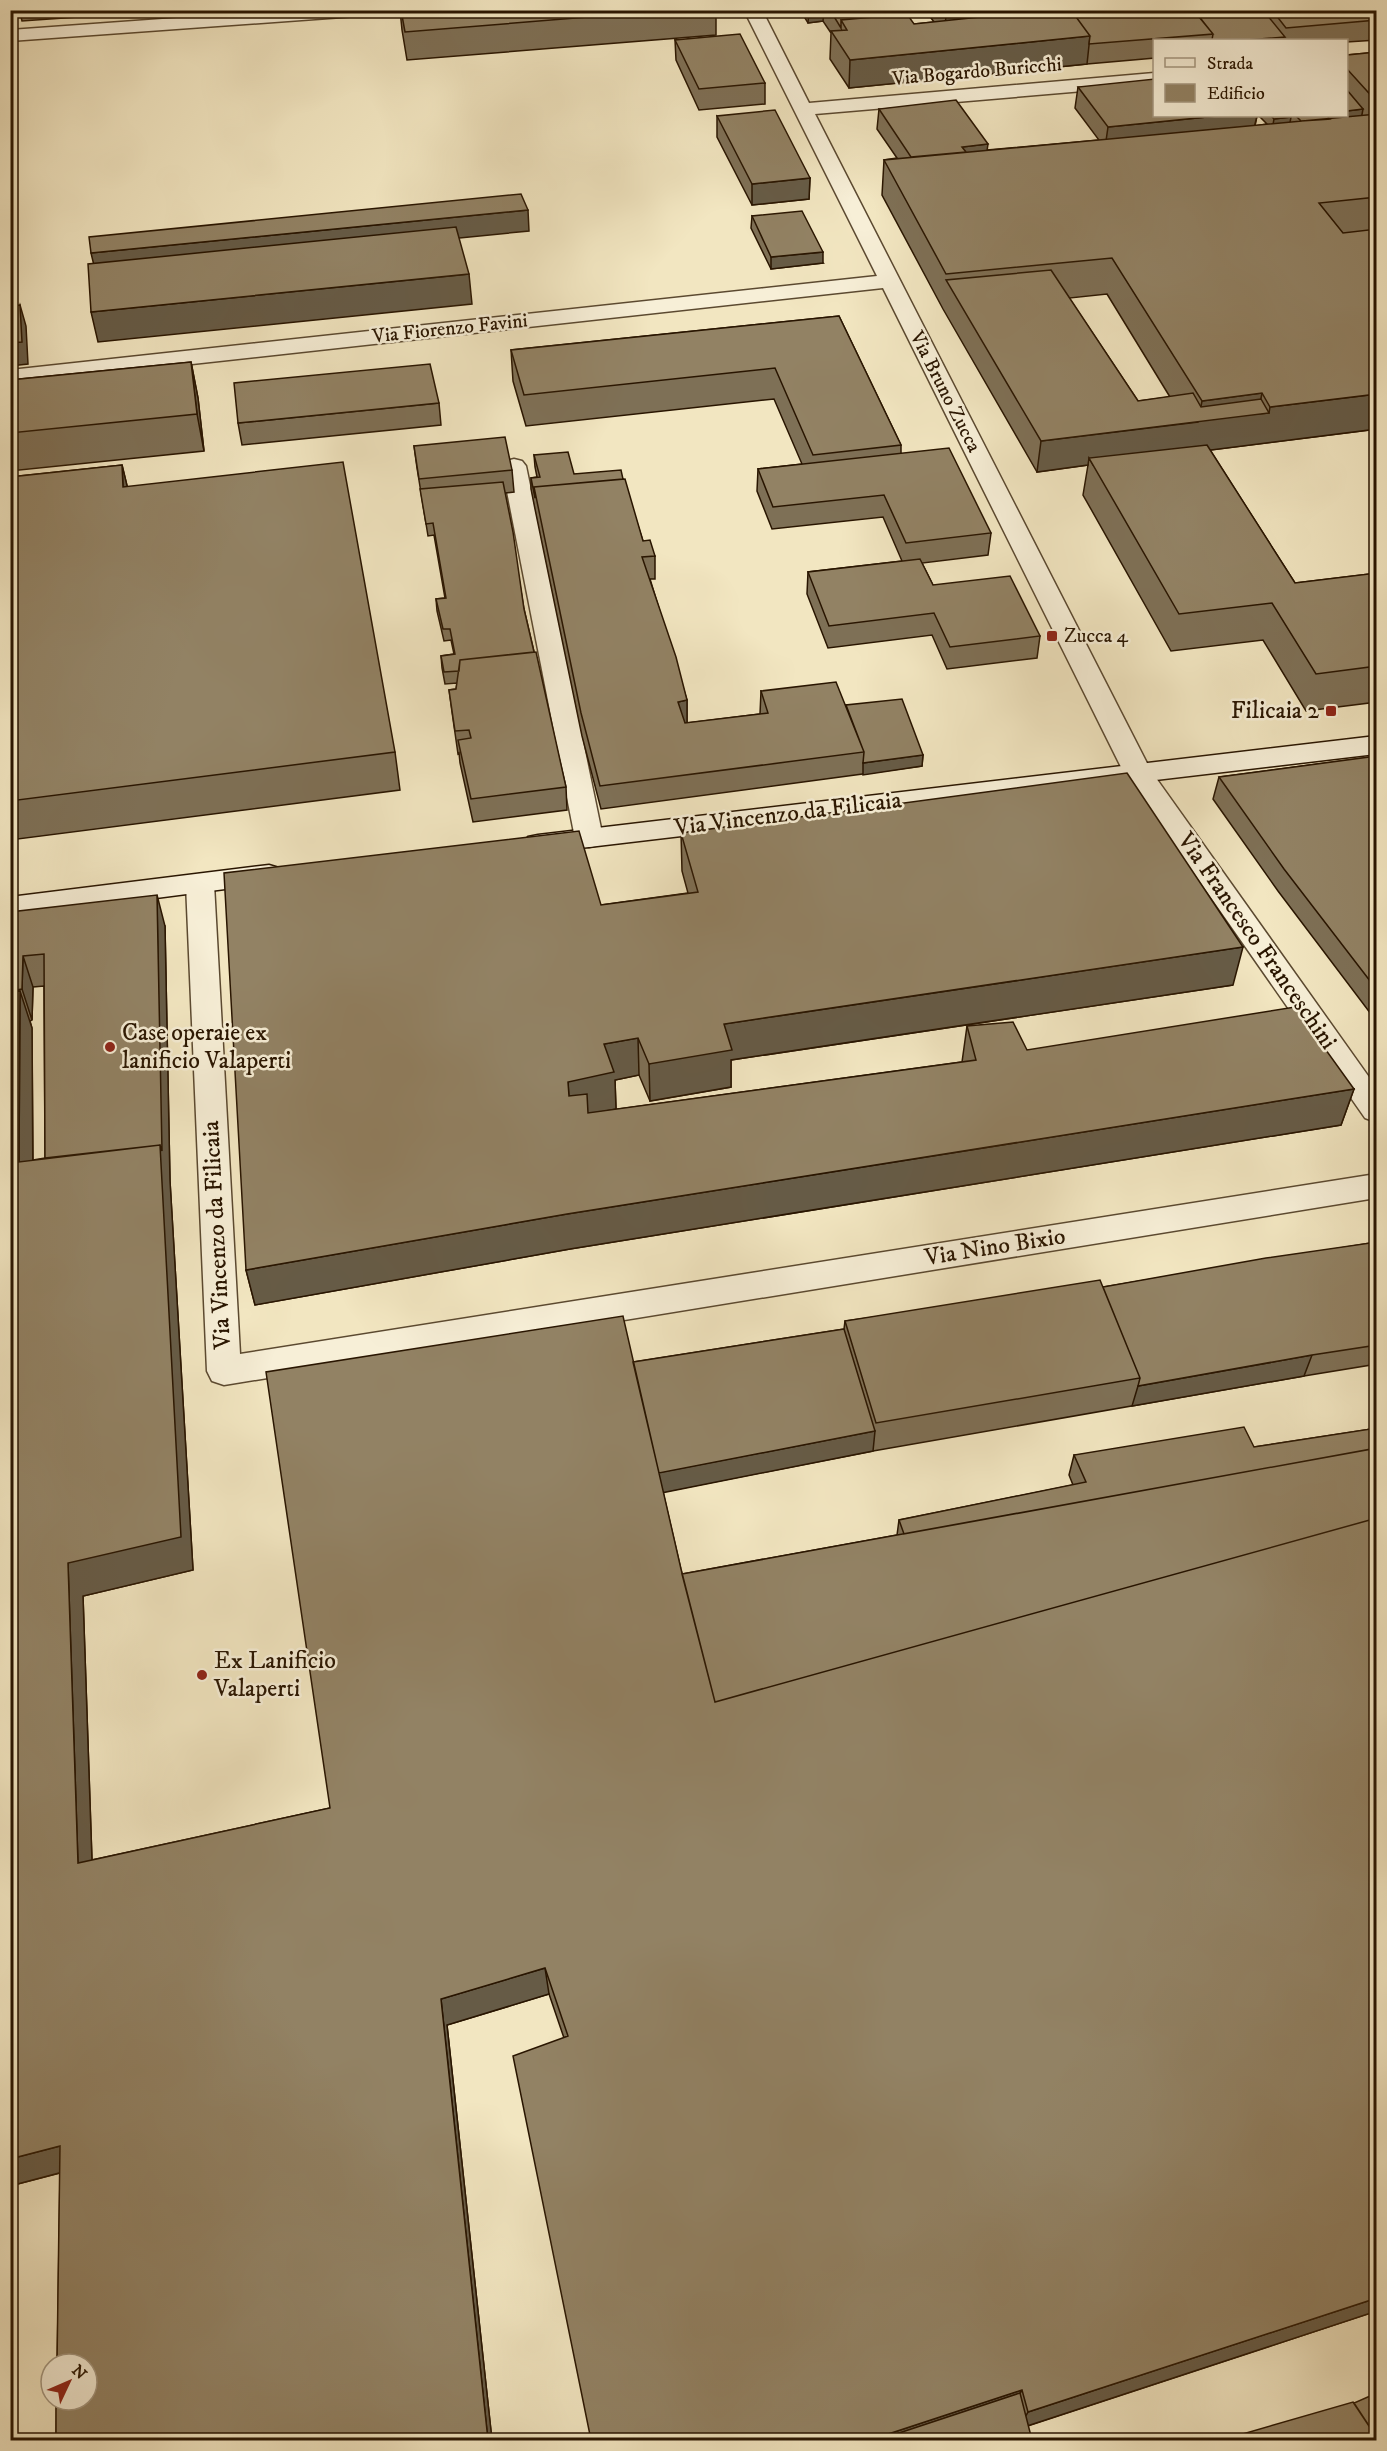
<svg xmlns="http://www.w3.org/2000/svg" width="1387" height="2451" font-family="'IM FELL DW Pica',serif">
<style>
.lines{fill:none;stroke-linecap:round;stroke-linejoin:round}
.lane-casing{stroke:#5b4930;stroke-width:3}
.street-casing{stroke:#5b4930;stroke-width:3}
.secondary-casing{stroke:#291500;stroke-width:3}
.lane{fill:#f7efd7;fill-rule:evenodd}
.street{fill:#f7efd7;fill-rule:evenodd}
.secondary{fill:#f7efd7;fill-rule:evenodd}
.wall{fill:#7e7056;stroke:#291500;stroke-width:1.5;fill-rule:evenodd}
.shaded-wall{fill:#665b46;stroke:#291500;stroke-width:1.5}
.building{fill:#928264;stroke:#291500;stroke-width:1.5}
.poi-dot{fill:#8f2418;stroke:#f7efd7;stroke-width:2}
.labels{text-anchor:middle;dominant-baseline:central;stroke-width:5;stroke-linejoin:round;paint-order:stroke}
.far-street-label{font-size:20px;fill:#291500;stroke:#f7efd7}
.far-poi-label{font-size:20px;fill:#291500;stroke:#f7efd7;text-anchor:start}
.poi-label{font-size:24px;fill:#291500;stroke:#f7efd7;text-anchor:start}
.street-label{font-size:24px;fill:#291500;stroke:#f7efd7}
</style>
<rect width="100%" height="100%" fill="#f2e6c1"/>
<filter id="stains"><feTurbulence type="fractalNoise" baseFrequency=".00333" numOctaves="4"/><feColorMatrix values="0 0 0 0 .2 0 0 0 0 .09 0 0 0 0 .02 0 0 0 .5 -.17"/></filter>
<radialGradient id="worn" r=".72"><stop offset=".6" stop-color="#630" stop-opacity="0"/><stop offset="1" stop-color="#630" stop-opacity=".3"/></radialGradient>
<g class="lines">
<g class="lane-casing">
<path id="lane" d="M514,459L522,461L526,466L603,838L599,845L589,847L579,845L575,838L502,466L506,461Z"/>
</g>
<g class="street-casing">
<path id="street" d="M288,10H379L370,15L10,41V30Z
M744,10H762L809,103L1154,73V85L815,114L1151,771L1376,1087V1122L1365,1118L1124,773L883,288L10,384V370L877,276Z
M200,874L210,877L214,884L240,1354L1376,1174V1198L224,1385L212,1381L207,1371L186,884L190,877Z"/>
</g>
<g class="secondary-casing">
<path id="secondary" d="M1376,736V754L538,853L528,851L524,844L528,837L538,835Z
M269,865L279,868L283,875L279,882L10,917V897Z"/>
</g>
<use href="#lane" class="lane"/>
<use href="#street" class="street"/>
<use href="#secondary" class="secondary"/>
</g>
<path class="wall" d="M10,10H149V12L22,21L20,13L10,14Z
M400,10H716V35L407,60L402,30Z
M800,10H907L899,11L901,14L914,24L934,22L925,10H1377V40L1347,42V40H1155V58L1087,64L849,88L830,59L831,33L823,21L808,23Z
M675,40L765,83V104L699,110L676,60Z
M1377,52V429L1210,450L1295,583L1377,573V702L1306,711L1263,640L1171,651L1083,495L1088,465L1037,472L943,309L882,195L884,160L897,158L877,129L879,109L987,150L1099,140L1075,108L1078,87L1257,116L1255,126L1267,124L1259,116H1347V55ZM1107,294L1170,397L1138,401L1069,298Z
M717,116L810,178L809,199L752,205L717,137Z
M752,216L823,263L771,269L751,228Z
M839,316L901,445V453L991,533L988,555L922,563L933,585L1040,636L1037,658L947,669L932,635L828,648L807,594L808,572L902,561L883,517L772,529L757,491L758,469L802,464L774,399L526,426L513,381L511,350Z
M191,362L198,398L204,451L10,471V380Z
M439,403L441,425L242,445L238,423Z
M414,446L512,470L514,492L505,493L524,609L566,787L567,810L473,822L460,763L459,753L458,754L452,712L449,690L456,689L457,683L445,684L442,668L441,656L454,654L451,640L444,641L437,611L436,599L445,598L434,535L428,536L417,468Z
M534,455L574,474L623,479L643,541L655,556V579H650L687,700V723L760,714L761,691L846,705L923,755L922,766L601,809L582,736L535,509L531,489V478L537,477L535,467Z
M122,465L127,486L395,752L400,790L10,840V477Z
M1377,756V1022L1278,891L1213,799L1219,777Z
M681,833L1233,985L731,1060V1087L650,1101L639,1075L615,1080L616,1109L604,1111L962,1062L967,1026L1027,1050L1354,1089L1341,1125L570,1249L255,1305L246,1270L601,905L688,893L682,871Z
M10,912L165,926L170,1181L193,1570L83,1596L92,1860L330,1808L633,1362L844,1329L845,1321L1103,1287L1377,1242V1364L1304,1376L873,1451L663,1492L682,1574L897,1535L899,1520L1073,1485L1069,1475L1074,1455L1254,1447L1377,1428V2311L1028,2426L564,2038L549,1994L447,2025L492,2440H56L60,2173L10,2186ZM44,986L45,1158L33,1160L32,1028L30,1021L32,1020L33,987Z"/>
<path class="shaded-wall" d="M809,10H824L823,21L808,23Z
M1010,10H1065L944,36L946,16Z
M1090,36L1087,64L849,88L850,60Z
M1363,109L1361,120L1301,122L1307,116H1347V111Z
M1217,116H1257L1253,132L1105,148L1108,127Z
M1291,117L1289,128L1272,130L1274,119Z
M988,144L985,165L970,167L962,147Z
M810,178L809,199L752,205V184Z
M528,210L529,231L96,274L91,253Z
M823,252V263L771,269V257Z
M469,274L472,304L98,342L91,312Z
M20,305L26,326L28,364L10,366V343Z
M191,362L198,398L204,451L197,414Z
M1262,393L1258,414L1269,413L1270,407L1377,394V429L1093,465L1089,458L1088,465L1037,472L1041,441L1198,422L1202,401Z
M122,465L131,502L123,487Z
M687,700V723L679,724L678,702Z
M923,755L922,766L863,775V763Z
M157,895L165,926L170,1181L193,1570L83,1596L93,1891L78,1863L68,1563L160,1145Z
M1243,947L1233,985L731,1060V1087L650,1101L649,1064L724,1024Z
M23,956L33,987L32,1020L22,989Z
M20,991L32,1028L33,1198L19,1162Z
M638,1038L639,1075L615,1080L616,1109L570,1118L568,1082L604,1044Z
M1354,1089L1341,1125L570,1249L255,1305L246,1270L567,1214Z
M1312,1355L1304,1376L1132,1406L1138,1386Z
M875,1431L873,1451L656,1494V1473Z
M545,1968L549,1994L447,2025L492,2440H488L441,1999Z
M60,2146L78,2168L10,2186V2159Z
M1377,2298V2311L1018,2429L1028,2412Z
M1022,2390L1012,2407L912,2440H870Z"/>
<path class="building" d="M401,10H674L405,32Z
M830,10H898L901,14L841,20V28Z
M942,10H1010L946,16Z
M1045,10H1071L1090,36L850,60L831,31L847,30L841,20L907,14L914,24Z
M1071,10H1194L1213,34L1089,44L1090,36Z
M1211,10H1263L1285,37L1246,40H1212L1213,34L1195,12Z
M1272,10H1377V20L1286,28Z
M740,34L765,83L699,89L675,40Z
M1377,52V102L1347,69V55Z
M1155,79V116H1217L1108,127L1078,87Z
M1347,90L1363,109L1347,111Z
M956,100L988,144L962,147L966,152L911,157L879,109Z
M775,110L810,178L752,184L717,116Z
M1377,114V197L1319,203L1343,233L1377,229V394L1270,407L1262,393L1202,401L1112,258L946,274L884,160Z
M1271,116H1292L1291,117L1274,119Z
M1296,116H1327L1330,119L1301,121Z
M521,194L528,210L91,253L89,237Z
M802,211L823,252L771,257L752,216Z
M456,227L469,274L91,312L88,264Z
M1051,270L1138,401L1193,393L1201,407L1261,399L1269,413L1041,441L946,280Z
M20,305L22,342L10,343V306Z
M839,316L901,445L813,455L775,368L524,395L511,350Z
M191,362L197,414L10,433V380Z
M430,364L439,403L238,423L234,383Z
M505,437L512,470L419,479L414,446Z
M1207,445L1295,583L1377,573V666L1316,674L1272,603L1179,614L1089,458Z
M949,448L991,533L906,543L884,495L773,507L758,469Z
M568,452L574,474L621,470L623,479L534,487L535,498L531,478L540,477L534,455Z
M343,462L395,752L10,801V477L122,465L123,487Z
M625,479L643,541L650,540L655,556L642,557L676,657L687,700L678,702L685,723L768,713L761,691L836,682L864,752L600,786L581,713L534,487Z
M503,482L513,532L524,609L534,652L460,660L459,671L444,672L441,656L455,654L450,629H443L436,599L446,598L433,523L426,524L420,489Z
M920,559L933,585L1010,576L1040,636L950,647L934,613L829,626L808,572Z
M536,652L566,787L471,799L458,740L471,738L469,730L455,731L449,690L456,689L460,660Z
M902,699L923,755L863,763L864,752L846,705Z
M1377,756L1376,831L1377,990L1284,869L1219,777Z
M1127,773L1243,947L724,1024L732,1050L649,1064L638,1038L604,1044L614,1072L568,1082L569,1096L587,1094L588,1113L976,1060L967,1026L1013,1022L1027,1050L1295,1007L1354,1089L567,1214L246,1270L224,873L579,831L601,905L698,892L681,833Z
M157,895L162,1151L160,1145L45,1158L44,954L23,956L22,989L10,991V912Z
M20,991L19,1162L160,1145L181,1537L68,1563L78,1863L330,1808L266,1372L623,1316L681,1569L715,1702L1377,1518V2298L1028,2412L1022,2390L870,2440H591L513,2056L568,2036L545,1968L441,1999L488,2440H56V2400H87V2364H57L60,2146L10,2159V992Z
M1377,1242V1345L1312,1355L1138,1386L1140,1378L1103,1287L1266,1258Z
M1100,1280L1140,1378L876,1423L845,1321Z
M844,1329L875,1431L659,1473L633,1362Z
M1244,1427L1254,1447L1377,1428V1448L904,1534L899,1520L1086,1482L1074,1455Z
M1377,1448V1518L715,1702L682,1574Z
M1020,2393L1032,2440H878Z
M1377,2393V2438L1354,2403Z
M1353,2402L1377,2438V2440H1222Z"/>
<g class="poi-dot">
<rect x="1046" y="630" width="12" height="12" rx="3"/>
<rect x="1325" y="705" width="12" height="12" rx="3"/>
<circle cx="110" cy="1047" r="6"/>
<circle cx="202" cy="1675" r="6"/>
</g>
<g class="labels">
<g class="far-street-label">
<text transform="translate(977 72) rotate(-5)">Via Bogardo Buricchi</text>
<text transform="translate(450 329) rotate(-6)">Via Fiorenzo Favini</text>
<text transform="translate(945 392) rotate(63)">Via Bruno Zucca</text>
</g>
<g class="far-poi-label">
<text x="1064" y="636">Zucca 4</text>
</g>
<g class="poi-label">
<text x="1319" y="711" text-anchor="end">Filicaia 2</text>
<text x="122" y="1033">Case operaie ex<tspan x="122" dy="28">lanificio Valaperti</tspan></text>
<text x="214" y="1661">Ex Lanificio<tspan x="214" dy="28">Valaperti</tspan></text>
</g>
<g class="street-label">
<text transform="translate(788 814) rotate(-7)">Via Vincenzo da Filicaia</text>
<text transform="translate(1257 941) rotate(55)">Via Francesco Franceschini</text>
<text transform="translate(217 1235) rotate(-93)">Via Vincenzo da Filicaia</text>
<text transform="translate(995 1247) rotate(-9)">Via Nino Bixio</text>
</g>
</g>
<rect width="1387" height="2451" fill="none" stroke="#f2e6c1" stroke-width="36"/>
<rect x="12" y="12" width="1363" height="2427" fill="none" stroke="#291500" stroke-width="3"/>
<rect x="18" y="18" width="1351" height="2415" fill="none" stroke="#291500" stroke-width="1.5"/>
<rect x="1153" y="39" width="195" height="78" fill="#f7efd7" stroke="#a59881" stroke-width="1.5"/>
<rect x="1165" y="58" width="30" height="9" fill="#f7efd7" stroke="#a59881" stroke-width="1.5"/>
<text x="1207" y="69" font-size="18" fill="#291500">Strada</text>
<rect x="1165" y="84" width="30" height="18" fill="#928264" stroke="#a59881" stroke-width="1.5"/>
<text x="1207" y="99" font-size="18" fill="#291500">Edificio</text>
<g transform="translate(69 2382) rotate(46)"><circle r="28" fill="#f7efd7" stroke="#a59881" stroke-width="1.5"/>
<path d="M0-4.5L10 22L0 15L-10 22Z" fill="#8f2418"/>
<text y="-9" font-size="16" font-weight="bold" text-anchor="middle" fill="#291500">N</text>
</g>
<rect width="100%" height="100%" filter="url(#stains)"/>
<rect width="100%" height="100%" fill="url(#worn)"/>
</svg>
